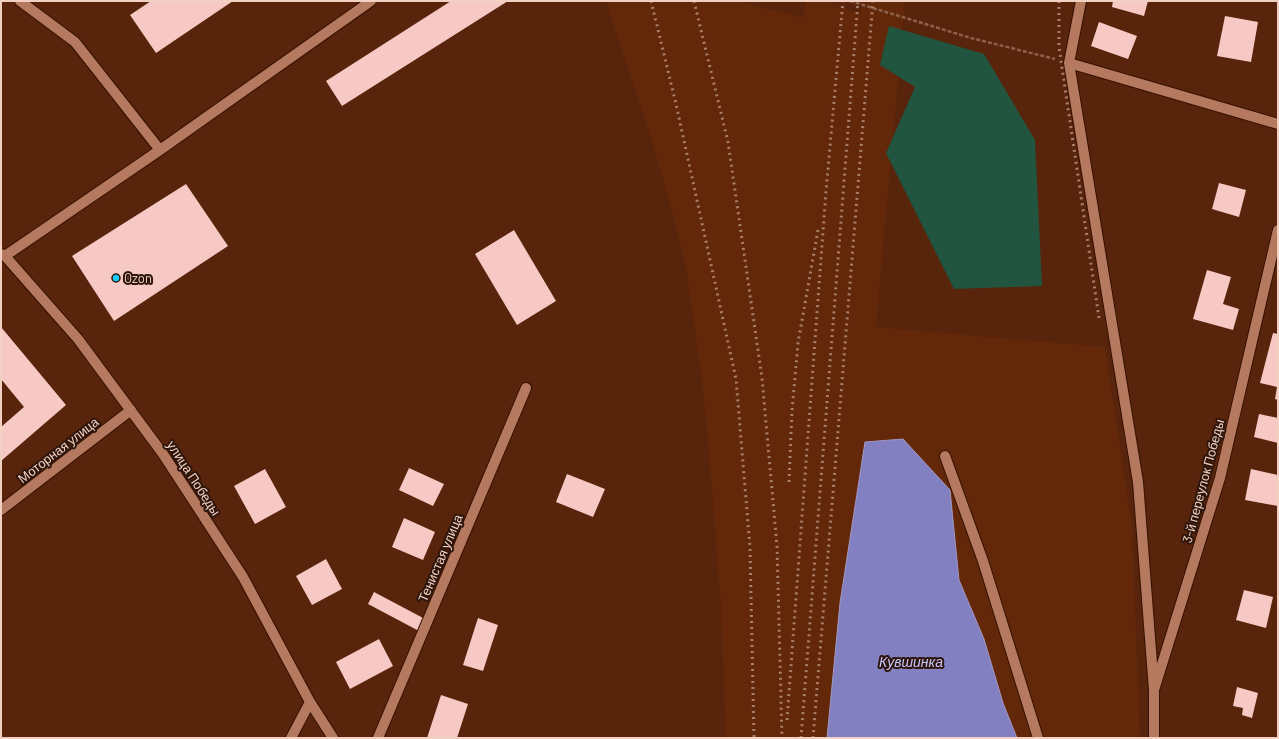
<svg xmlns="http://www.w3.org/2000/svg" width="1279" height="739" font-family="Barlow,sans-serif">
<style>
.built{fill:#632809}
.green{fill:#215540}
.water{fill:#8280c1;stroke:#a498c1}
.building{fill:#f6c9c5}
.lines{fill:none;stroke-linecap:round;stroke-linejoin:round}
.minor-casing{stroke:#361000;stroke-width:12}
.path{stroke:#8d604b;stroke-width:2.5;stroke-dasharray:4 2;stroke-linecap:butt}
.minor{stroke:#b4795f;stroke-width:10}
.rail{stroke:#a97f6b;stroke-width:3;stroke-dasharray:2 4;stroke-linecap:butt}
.poi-dot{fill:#16cafb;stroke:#2e160c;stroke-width:1.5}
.labels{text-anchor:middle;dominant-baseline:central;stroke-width:4;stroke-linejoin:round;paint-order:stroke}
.poi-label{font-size:13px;fill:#f2d1c2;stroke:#2e160c;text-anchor:start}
.street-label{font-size:13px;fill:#f2d1c2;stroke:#2e160c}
.water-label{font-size:14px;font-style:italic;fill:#c5c6fc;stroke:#2e160c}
</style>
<rect width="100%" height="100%" fill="#58240b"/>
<path class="built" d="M606,1H736L804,18L805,1H825L861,13L862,1H905L876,327L1105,347L1132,528L1140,738H726L721,609L709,450L702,379L686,267L674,218L650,133Z"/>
<path class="green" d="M889,26L984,54L1035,140L1042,286L954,289L886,153L915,87L880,65Z"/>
<path class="water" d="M903,439L950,490L959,580L984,639L1003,703L1017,738H827L840,603L865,442Z"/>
<path class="building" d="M151,1H233L156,53L130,15Z
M451,1H508L342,106L326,81Z
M1113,1H1148L1144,16L1112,7Z
M1225,16L1258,22L1251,62L1217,56Z
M1099,22L1137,36L1128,59L1091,46Z
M1219,183L1246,190L1239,217L1212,209Z
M186,184L228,246L114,321L72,256Z
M514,230L556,301L517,325L475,254Z
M1207,270L1231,277L1223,304L1239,309L1233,330L1193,319Z
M1,327L66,405L1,461V427L24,407L1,379Z
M1273,333L1278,334V400L1275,399L1277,387L1260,383Z
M1259,414L1278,418V443L1254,437Z
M409,468L444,484L433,506L399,490Z
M265,469L286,507L255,524L234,486Z
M1251,469L1278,475V506L1245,500Z
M567,474L605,489L593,517L556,502Z
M404,518L435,532L423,560L392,547Z
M326,559L342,589L312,605L296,576Z
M1244,590L1273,597L1266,628L1236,620Z
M374,592L425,619L419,631L368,604Z
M478,618L498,625L483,671L463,665Z
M379,639L393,666L350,689L336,662Z
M1237,687L1258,693L1252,718L1242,715L1243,708L1233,706Z
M441,695L468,704L457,738H427Z"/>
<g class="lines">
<g class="minor-casing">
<path id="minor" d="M20,1L75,42L160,150
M1081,1L1069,63L1138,482L1154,690
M1069,63L1278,124
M1,254L5,256L78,339L163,454L243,577L310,702L333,738
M5,256L160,150L371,1
M945,456L983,561L1038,738
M1,510L131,410
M291,738L310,702
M378,738L526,388
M1154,738V690L1220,478L1278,230"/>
</g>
<path class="path" d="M850,1L971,38L1055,59"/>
<use href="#minor" class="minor"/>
<path class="rail" d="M651,1L676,104L736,379L750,547L754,738
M694,1L728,142L762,378L777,546L782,738
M1059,1V47L1099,318
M789,482L792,411L798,343L818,230
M787,720L826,191L843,1
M801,738L858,1
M813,738L873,1"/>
</g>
<circle class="poi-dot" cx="116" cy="278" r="4"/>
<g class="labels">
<g class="poi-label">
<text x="124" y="278">Ozon</text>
</g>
<g class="street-label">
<text transform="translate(58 450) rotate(-38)">Моторная улица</text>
<text transform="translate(194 478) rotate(57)">улица Победы</text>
<text transform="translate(1203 481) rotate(-75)">3-й переулок Победы</text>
<text transform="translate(440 558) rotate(-67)">Тенистая улица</text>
</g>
<g class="water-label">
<text x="911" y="661">Кувшинка</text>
</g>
</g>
<rect width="1279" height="739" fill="none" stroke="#f2d1c2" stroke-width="4"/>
</svg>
